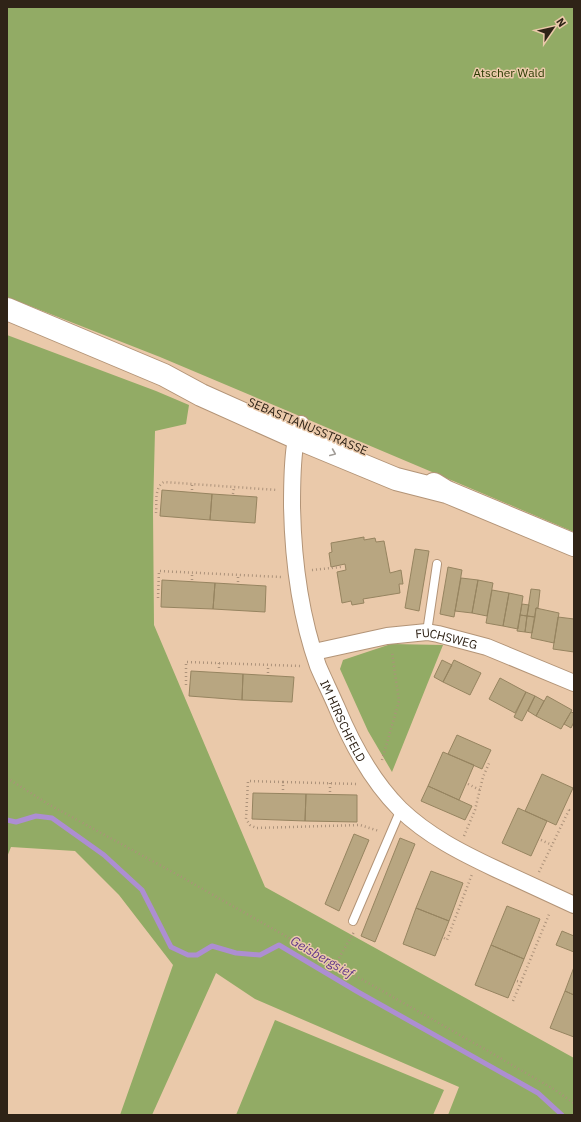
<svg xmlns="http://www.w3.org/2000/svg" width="581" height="1122" font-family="'IBM Plex Sans',sans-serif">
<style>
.green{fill:#92ab65}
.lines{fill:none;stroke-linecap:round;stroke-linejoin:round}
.stream{stroke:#ad8ed2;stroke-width:5}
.building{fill:#b8a681;stroke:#968460}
.lane-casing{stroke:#b39477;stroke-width:10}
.street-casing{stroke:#b39477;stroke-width:18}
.secondary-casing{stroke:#b39477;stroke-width:24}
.path{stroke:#ac927a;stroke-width:2.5;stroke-dasharray:1 3;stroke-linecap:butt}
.lane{stroke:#fff;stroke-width:8}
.street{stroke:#fff;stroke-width:16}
.secondary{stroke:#fff;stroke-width:22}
.oneway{stroke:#a19c97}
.labels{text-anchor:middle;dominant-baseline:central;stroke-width:3;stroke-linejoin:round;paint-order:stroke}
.park-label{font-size:12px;fill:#2b3b02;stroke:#eac9aa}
.street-label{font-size:12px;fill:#2f2317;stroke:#eac9aa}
.water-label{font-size:13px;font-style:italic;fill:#62398a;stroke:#eac9aa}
</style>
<rect width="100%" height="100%" fill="#eac9aa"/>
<path class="green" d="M7,7H574V532L160,357L7,297Z
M7,335L156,391L189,405L186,424L155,431L153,511L154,625L265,887L574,1058V1115H448L459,1087L255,999L216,973L152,1115H120L173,965L119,895L75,851L11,847L7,857Z
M391,644L443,645L392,772L368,731L340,669L343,660Z
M275,1020L444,1090L433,1115H236Z"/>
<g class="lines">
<path class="stream" d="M7,820L16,822L36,816L52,818L104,855L142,890L171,947L188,955H197L212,946L236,953L260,955L279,945L358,992L538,1093L562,1115"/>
</g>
<path class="building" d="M162,490L212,494L210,520L160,516Z
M212,494L257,497L255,523L210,520Z
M364,537V540L375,538L376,542L384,541L390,573L401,570L403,584H399L400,593L363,599L364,603L352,605L351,601L342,603L337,572L346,570L345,564L331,567L329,553L332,552L331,543Z
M415,549L429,551L419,611L405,608Z
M448,567L462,570L454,617L440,614Z
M461,578L478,580L472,613L455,611Z
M162,580L215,583L213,609L161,607Z
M478,580L493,583L487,616L472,613Z
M215,583L266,586L265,612L213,609Z
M531,589L540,590L538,608H536L535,617L527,616Z
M492,590L509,593L503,626L486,623Z
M509,593L523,596L518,629L503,626Z
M522,604L529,605L527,616L520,615Z
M536,608L559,613L554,643L531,638Z
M520,615L527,616L525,632L517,631Z
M527,616L535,617L532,633L525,632Z
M558,617L574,619V652L553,649Z
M442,660L452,665L443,682L434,677Z
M454,660L481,673L470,695L443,682Z
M191,671L243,674L242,700L189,696Z
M243,674L294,677L292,702L242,700Z
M500,678L526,692L515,713L489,699Z
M526,692L535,696L522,721L514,717Z
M535,696L544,701L536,716L528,711Z
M547,696L572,710L561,729L536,716Z
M571,712L574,713V722L571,728L564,724Z
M457,735L491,750L482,769L448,754Z
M443,752L474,765L459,800L428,786Z
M542,774L573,788L556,825L525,811Z
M428,786L472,806L465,820L421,801Z
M253,793L306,794L305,821L252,819Z
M306,794L357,795V822L305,821Z
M518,808L547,821L531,856L502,843Z
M354,834L369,840L339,911L325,904Z
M400,838L415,844L375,942L361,936Z
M431,871L463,883L449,921L416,908Z
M507,906L540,919L524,959L491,945Z
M416,908L449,921L435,956L403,944Z
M562,931L574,936V952L556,945Z
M491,945L524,959L508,998L475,985Z
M574,967V995L565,991Z
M565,991L574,995V1037L550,1028Z"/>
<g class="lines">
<g class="lane-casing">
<path id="lane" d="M427,632L437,564
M353,921L401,809"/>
</g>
<g class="street-casing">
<g id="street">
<path id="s1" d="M301,424C299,431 296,438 295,445C292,465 292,486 292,506C293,560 300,615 318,666C324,680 331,694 337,708C352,744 372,781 400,809C428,836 462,853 496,869C522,881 548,893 574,905"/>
<path id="s2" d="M314,652L387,636L427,632L438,634L487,647L574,683"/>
</g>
</g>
<g class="secondary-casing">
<path id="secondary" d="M7,309L164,375L201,395L297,438L396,479L447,492
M434,484L447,492L574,545"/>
</g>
<path class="path" d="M192,490V483
M233,494L234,486
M156,513C157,503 154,487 164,482L277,490
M312,570L341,567
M192,580V573
M238,582V575
M158,598L159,571L281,577
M219,663V671
M268,673V666
M186,685V662L301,666
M382,760L399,701L392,652
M7,778L48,804L178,875L481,1047L552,1088L574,1103
M283,782L248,781L246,819L250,825L256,828L360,825L379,831
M468,784L480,790
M283,790V782L358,784
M330,792V783
M464,836L475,810L483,777L490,761
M541,840L552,845
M539,872L569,810L566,809
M444,938L447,940L472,874
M335,965L354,932
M517,981L521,982L550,912
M513,1001L521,982"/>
<use href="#lane" class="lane"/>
<use href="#street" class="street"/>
<use href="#secondary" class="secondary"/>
</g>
<defs><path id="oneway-chevron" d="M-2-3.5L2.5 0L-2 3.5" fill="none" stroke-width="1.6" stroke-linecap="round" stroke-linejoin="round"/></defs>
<use class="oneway" href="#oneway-chevron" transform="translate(333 453) rotate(23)"/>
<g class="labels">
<g class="park-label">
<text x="509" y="72">Atscher Wald</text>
</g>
<g class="street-label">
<text transform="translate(308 426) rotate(23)">SEBASTIANUSSTRASSE</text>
<text stroke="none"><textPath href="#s2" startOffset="135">FUCHSWEG</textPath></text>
<text stroke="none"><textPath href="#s1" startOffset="306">IM HIRSCHFELD</textPath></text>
</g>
<g class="water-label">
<text transform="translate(322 957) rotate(30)">Geisbergsief</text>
</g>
</g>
<rect width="581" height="1122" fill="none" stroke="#2f2317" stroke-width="16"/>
<g transform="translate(553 28) rotate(56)" stroke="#eac9aa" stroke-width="3" paint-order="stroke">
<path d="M0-3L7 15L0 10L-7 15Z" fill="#2f2317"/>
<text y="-6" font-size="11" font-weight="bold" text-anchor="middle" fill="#2f2317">N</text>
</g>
</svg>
